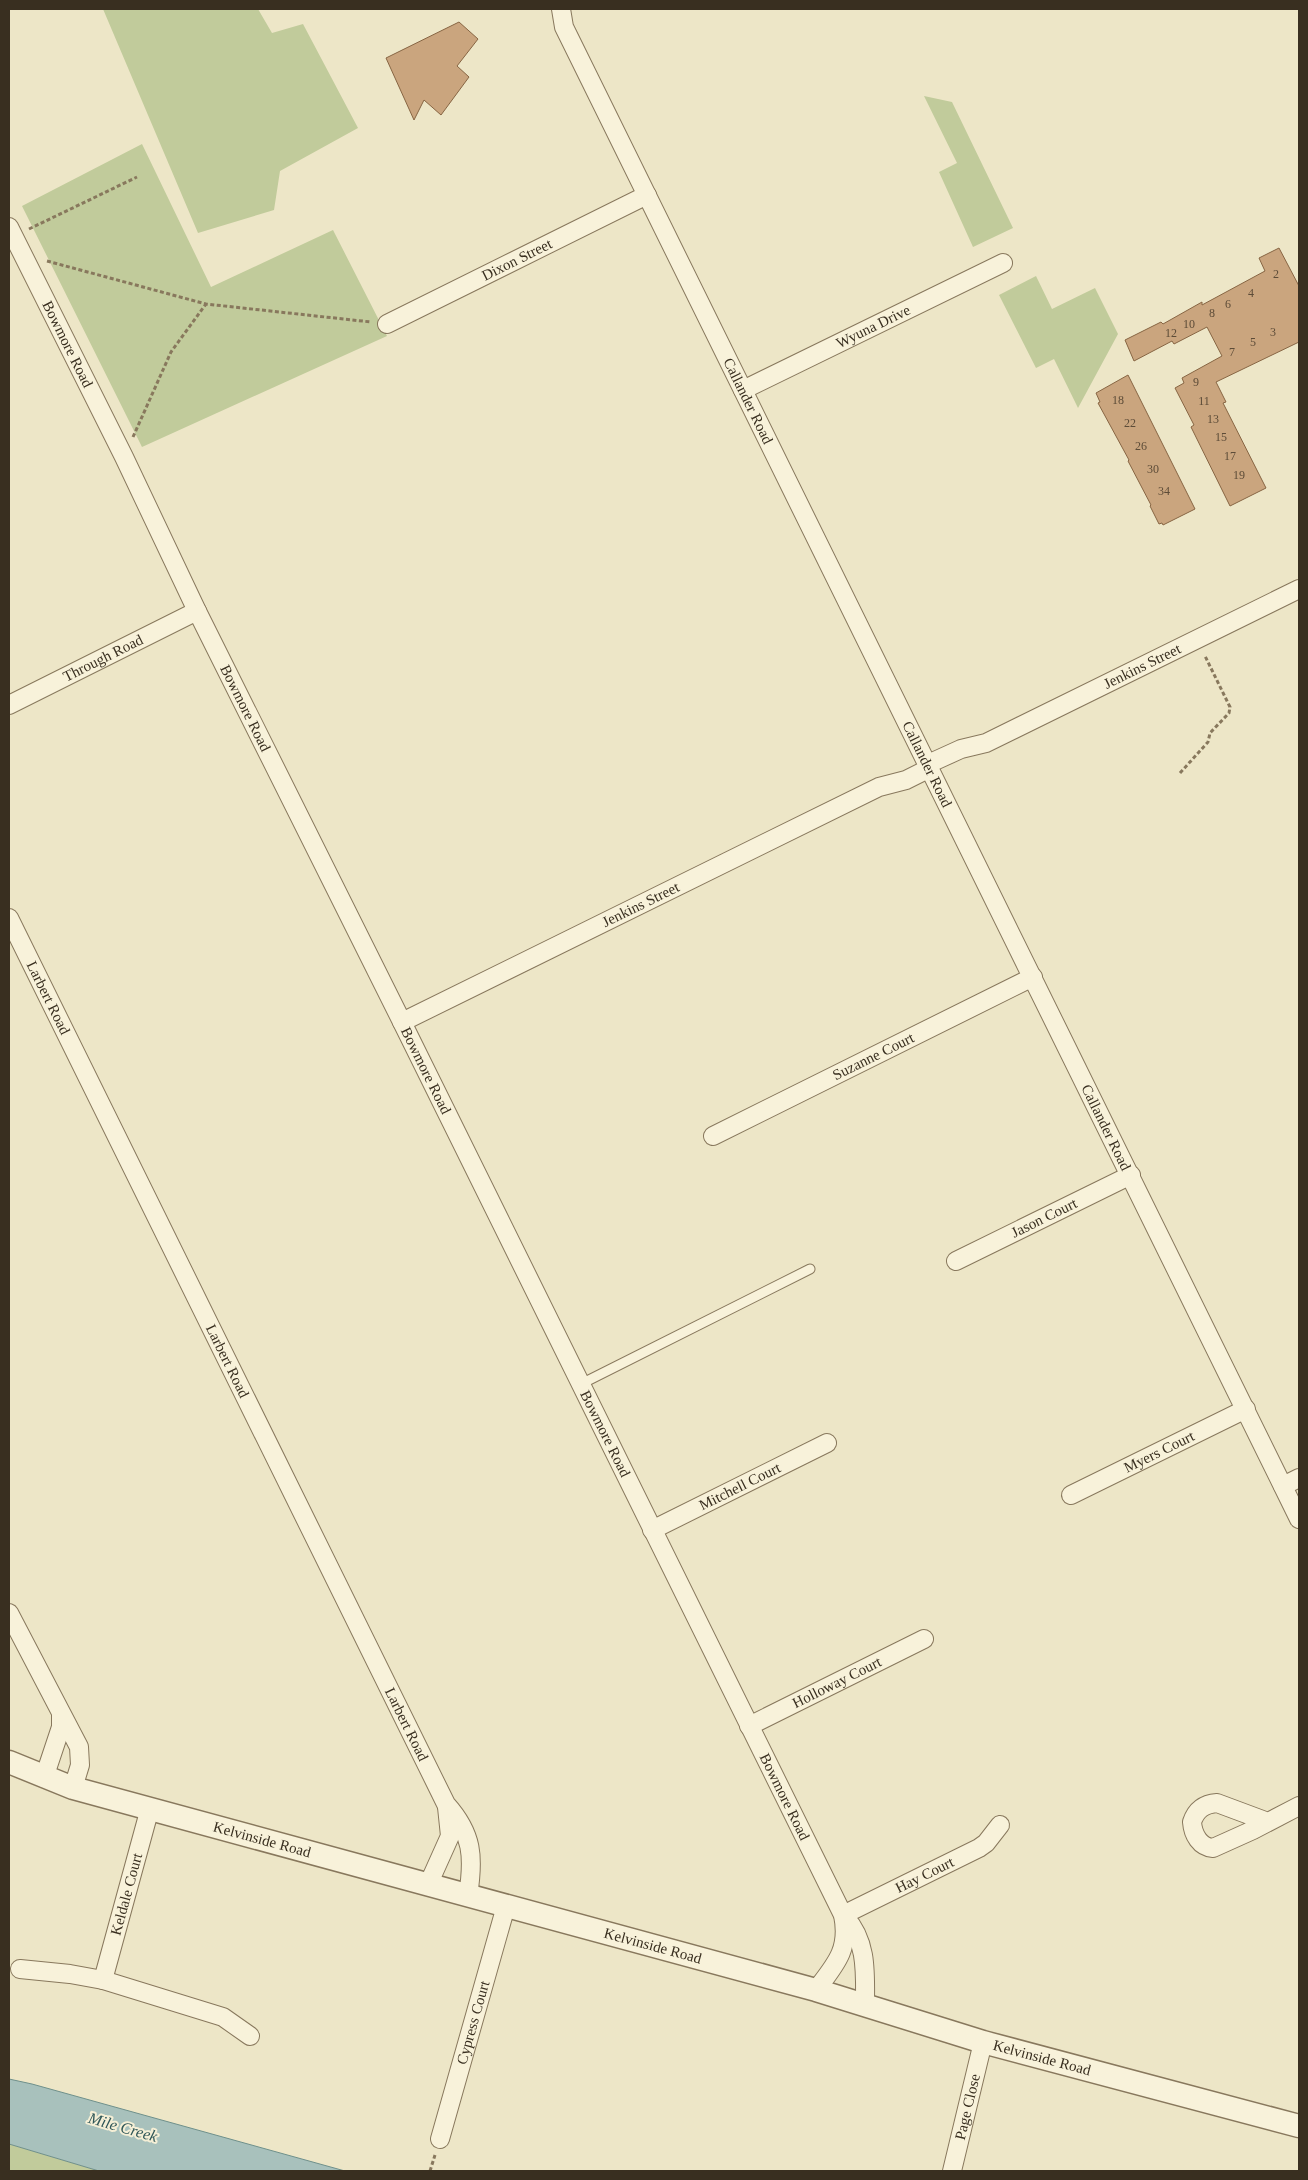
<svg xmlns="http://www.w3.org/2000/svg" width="1308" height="2180" font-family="Georgia,serif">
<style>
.green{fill:#c1cb9b}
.water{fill:#a8c1bc;stroke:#6f908b}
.building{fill:#caa57e;stroke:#876543}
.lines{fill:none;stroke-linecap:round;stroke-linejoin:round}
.service-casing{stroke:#88785d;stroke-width:11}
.minor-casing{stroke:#88785d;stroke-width:20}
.tertiary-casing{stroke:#88785d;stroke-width:25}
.path{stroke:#88785d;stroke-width:3;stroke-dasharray:4 2.5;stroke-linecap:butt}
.service{stroke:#f8f2da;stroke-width:9}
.minor{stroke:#f8f2da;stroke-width:18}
.tertiary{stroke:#f8f2da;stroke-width:22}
.labels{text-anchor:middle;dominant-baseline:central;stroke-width:4;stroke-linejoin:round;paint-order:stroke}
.number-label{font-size:12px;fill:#5d4c38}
.street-label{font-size:15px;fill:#392f20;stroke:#f5efd6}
.water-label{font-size:16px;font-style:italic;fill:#305758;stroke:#f5efd6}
</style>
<rect width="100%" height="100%" fill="#ede6c7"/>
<path class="green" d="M103,9H258L272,33L303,24L358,128L280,171L274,210L198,233Z
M924,96L952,102L1013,228L973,247L939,172L957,163Z
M142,144L211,287L333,230L387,336L142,447L22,206Z
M1036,276L1052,309L1095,288L1118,334L1078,408L1054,359L1036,368L999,295Z
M9,2144L99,2171H9Z"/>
<path class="water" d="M9,2079L32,2084L345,2171H99L9,2144Z"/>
<path class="building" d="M459,22L478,39L457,66L469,77L441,115L424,100L414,120L386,58Z
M1279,248L1299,286V342L1216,382L1226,402L1223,403L1266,488L1230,506L1191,427L1194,425L1175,388L1184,383L1182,378L1222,356L1207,327L1174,344L1172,341L1134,361L1125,340L1161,322L1163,324L1202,302V305L1265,271L1259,258Z
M1128,375L1195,509L1163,525L1162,523L1159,524L1150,506L1151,505L1128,461L1129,460L1098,403L1100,402L1096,393Z"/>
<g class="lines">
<g class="service-casing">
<path id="service" d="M581,1384L810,1269"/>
</g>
<g class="minor-casing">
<g id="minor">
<path id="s1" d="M561,9L564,27L1299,1519"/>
<path id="s2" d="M9,227L124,457L197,611L402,1022L843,1915C850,1949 836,1964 816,1990"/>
<path id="s3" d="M387,324L647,195"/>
<path id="s4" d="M743,390L1003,263"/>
<path id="s5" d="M9,705L197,611"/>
<path id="s6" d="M928,764L961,749L986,743L1299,589"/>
<path id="s7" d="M9,918L446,1804C473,1834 474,1857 468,1896"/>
<path id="s8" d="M402,1022L879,787L906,780L930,768"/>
<path id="s9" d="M713,1136L1033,977"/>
<path id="s10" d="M956,1261L1131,1175"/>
<path d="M1283,1486L1299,1478"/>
<path id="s11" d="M1071,1495L1246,1409"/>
<path id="s12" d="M652,1530L827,1443"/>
<path d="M9,1613L79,1747L80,1765L73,1788"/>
<path id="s13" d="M749,1726L924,1639"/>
<path d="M44,1778L61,1727V1714"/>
<path d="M1268,1822L1217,1803C1204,1804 1196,1810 1192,1822C1193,1835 1200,1847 1213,1848L1253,1830L1299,1806"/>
<path d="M428,1885L450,1836L447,1807"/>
<path id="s14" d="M843,1915L979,1848L986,1843L1000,1825"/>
<path d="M845,1917C868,1942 865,1975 865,2005"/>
<path d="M20,1969L70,1974L103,1980L223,2017L250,2036"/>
<path id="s15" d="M103,1980L150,1808"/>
<path id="s16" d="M440,2139L506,1906"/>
<path id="s17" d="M952,2171L983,2042"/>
</g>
</g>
<g class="tertiary-casing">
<g id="tertiary">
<path id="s18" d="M9,1762L73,1788L816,1990L983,2042L1299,2126"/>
</g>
</g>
<path class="path" d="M29,229L137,177
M47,261L206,304L371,322
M133,437L171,352L206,304
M1180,773L1208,742L1210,733L1229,713L1230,707L1205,656H1206
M430,2171L435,2155"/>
<use href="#service" class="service"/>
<use href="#minor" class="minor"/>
<use href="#tertiary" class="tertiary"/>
</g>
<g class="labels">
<g class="number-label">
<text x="1276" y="274">2</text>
<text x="1251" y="293">4</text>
<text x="1228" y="304">6</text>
<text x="1212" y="313">8</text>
<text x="1189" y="324">10</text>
<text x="1273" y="332">3</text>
<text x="1171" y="333">12</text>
<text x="1253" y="342">5</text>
<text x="1232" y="352">7</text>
<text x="1196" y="382">9</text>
<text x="1118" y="400">18</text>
<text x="1204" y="401">11</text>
<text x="1213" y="419">13</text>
<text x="1130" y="423">22</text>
<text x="1221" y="437">15</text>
<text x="1141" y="446">26</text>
<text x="1230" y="456">17</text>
<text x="1153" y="469">30</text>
<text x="1239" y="475">19</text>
<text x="1164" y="491">34</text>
</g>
<g class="street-label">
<text stroke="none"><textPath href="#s3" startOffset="145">Dixon Street</textPath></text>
<text stroke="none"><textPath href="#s4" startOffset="145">Wyuna Drive</textPath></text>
<text stroke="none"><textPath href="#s2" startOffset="131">Bowmore Road</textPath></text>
<text stroke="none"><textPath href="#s1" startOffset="435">Callander Road</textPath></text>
<text stroke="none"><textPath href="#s5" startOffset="105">Through Road</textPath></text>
<text stroke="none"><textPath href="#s6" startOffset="236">Jenkins Street</textPath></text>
<text stroke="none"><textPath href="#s2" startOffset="536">Bowmore Road</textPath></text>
<text stroke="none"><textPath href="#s1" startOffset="840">Callander Road</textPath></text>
<text stroke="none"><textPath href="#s8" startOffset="266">Jenkins Street</textPath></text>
<text stroke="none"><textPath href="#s7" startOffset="89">Larbert Road</textPath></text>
<text stroke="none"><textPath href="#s9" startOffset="179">Suzanne Court</textPath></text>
<text stroke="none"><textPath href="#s2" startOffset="941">Bowmore Road</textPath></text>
<text stroke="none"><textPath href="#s1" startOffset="1245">Callander Road</textPath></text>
<text stroke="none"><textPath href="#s10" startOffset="98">Jason Court</textPath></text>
<text stroke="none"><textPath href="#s7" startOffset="494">Larbert Road</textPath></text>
<text stroke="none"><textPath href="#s2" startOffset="1346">Bowmore Road</textPath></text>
<text stroke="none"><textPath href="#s11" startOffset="98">Myers Court</textPath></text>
<text stroke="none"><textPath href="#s12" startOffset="98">Mitchell Court</textPath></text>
<text stroke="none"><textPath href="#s13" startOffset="98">Holloway Court</textPath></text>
<text stroke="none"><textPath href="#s7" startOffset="899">Larbert Road</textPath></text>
<text stroke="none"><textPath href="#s2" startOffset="1751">Bowmore Road</textPath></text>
<text stroke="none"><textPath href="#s18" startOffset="265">Kelvinside Road</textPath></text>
<text stroke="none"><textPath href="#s14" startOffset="91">Hay Court</textPath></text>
<text stroke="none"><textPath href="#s15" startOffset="89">Keldale Court</textPath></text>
<text stroke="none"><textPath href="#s18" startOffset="670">Kelvinside Road</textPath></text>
<text stroke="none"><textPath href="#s16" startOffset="121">Cypress Court</textPath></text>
<text stroke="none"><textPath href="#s18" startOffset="1075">Kelvinside Road</textPath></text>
<text stroke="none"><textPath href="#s17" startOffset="66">Page Close</textPath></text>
</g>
<g class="water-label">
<text transform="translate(123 2127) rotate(16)">Mile Creek</text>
</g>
</g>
<rect width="1308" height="2180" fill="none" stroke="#392f20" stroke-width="20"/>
</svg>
